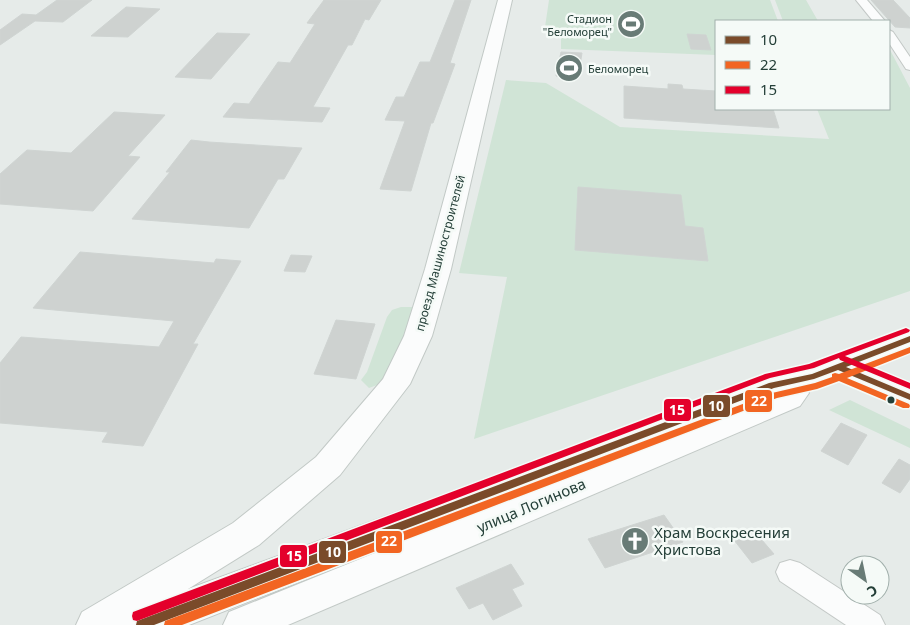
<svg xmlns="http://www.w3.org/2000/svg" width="910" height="625" font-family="'Noto Sans',sans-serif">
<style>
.green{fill:#d0e4d6}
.building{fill:#ced2d0;stroke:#cfd4d2}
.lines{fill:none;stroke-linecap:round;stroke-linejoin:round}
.street-casing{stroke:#c3c8c6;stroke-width:2}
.secondary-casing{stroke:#c2c9c6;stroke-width:2}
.street{fill:#fbfcfc;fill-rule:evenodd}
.secondary{fill:#fbfcfc;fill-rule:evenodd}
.bus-1-casing{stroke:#f5faf7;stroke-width:3}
.bus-2-casing{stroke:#f5faf7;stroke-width:3}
.bus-3-casing{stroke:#f5faf7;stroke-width:3}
.bus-1{fill:#7a4b2a;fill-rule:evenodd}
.bus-2{fill:#f26522;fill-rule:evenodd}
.bus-3{fill:#e4002b;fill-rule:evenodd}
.bus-dot{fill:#243f38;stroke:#f5faf7;stroke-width:2}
.labels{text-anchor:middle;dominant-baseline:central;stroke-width:5;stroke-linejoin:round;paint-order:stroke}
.far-poi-label{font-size:11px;fill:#243f38;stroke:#f5faf7;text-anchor:end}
.street-label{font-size:12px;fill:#243f38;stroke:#f5faf7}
.near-street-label{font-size:15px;fill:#243f38;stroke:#f5faf7}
.near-poi-label{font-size:15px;fill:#243f38;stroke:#f5faf7;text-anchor:start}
.line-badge{stroke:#f5faf7;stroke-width:2}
.badge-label{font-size:14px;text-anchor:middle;font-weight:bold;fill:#fff}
</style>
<rect width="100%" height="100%" fill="#e6ebe9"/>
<path class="green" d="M549,0H770L778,21H716V55L561,49V28L545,27Z
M775,0H806L818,21H783Z
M889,48L910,88V291L474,439L507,277L459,273L506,80L546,83L620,127L829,139L817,109H889Z
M401,307H413L416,309L385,378L377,385L369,388L361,380L367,372L387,317L392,310Z
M850,400L910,429V448L829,410Z"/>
<path class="building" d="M57,0H92L63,22L35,21L0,45V30L22,14L36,15Z
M324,0H381L369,20L365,19L352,45H348L313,107L330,108L322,122L223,117L234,103L249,104L278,62L290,63L315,24L307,23Z
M455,0H471L450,63L455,64L433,123H431L411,191L380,189L405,121L385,120L396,97H404L420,62H430Z
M871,0H893L910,18V28L895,27Z
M126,7L160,9L128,37L91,36Z
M217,33L250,34L211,79L175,77Z
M687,34L706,35L711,50L691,49Z
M561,52L582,53L578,78L556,76Z
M668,84L682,85L683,89L716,91V109H773L779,128L624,118V86L668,89Z
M114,112L165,115L128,156L140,157L93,211L0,204V174L27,150L71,153Z
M191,140L209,142L302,148L284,179H278L249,228L132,219L170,172H166Z
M578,187L681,195L685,226L703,228L708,261L575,250Z
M80,252L214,263L216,259L241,261L193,344H198L143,446L102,442L108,432L0,423V363L21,337L159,347L174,321L33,308Z
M291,255L312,256L305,272L284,271Z
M336,320L375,324L356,379L314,374Z
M841,423L867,435L848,465L821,451Z
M899,459L910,465V479L900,493L882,483Z
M664,515L683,542L605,568L588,539Z
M755,532L774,554L752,563L734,540Z
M511,564L524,584L512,589L522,606L493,620L483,603L469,609L456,588Z"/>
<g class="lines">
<g class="street-casing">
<path id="street" d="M856,0H867L885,21H873Z
M889,30L893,32L910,57V70L906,69L889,43Z
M790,560L800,563L880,615L885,625H846L780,581L776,572L780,563Z"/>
</g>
<g class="secondary-casing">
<path id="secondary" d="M498,0H512L451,269L432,336L410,384L340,475L259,545L188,589L761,378L808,367L910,330V350L866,367L910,385V408L838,378L806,388L809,393L800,406L288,625H223L229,612L444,525L189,625H76L82,612L233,523L316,457L383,379L404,336L425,269Z"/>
</g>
<use href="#street" class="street"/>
<use href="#secondary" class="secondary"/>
<g class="bus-1-casing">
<path id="bus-1" d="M910,336V342L846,367L910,394V400L838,370L814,379L774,388L154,625H136L137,621L769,383L812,374Z"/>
</g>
<g class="bus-2-casing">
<path id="bus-2" d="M910,347V353L847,378L909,404L910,406L909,408H903L839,381L817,389L777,398L182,625H164L165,621L772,393L815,383L832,377V374L835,373L839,374Z"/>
</g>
<g class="bus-3-casing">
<path id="bus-3" d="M906,328L910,330L909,332L845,356L910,383V389L840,360L839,358L814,368L770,378L137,621L133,620L132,616L133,612L765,374L809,364Z"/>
</g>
<use href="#bus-1" class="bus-1"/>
<use href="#bus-2" class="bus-2"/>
<use href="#bus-3" class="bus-3"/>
</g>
<defs>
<g id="stadium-disc" transform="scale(1.4375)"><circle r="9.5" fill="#687b76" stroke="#f5faf7"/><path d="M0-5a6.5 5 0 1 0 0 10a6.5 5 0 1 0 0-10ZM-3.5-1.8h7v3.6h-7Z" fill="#fff"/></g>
<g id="church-disc" transform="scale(1.4375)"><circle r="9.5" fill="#687b76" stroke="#f5faf7"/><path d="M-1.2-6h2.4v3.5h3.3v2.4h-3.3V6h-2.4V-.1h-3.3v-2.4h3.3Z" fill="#fff"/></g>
</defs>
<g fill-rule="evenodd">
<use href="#stadium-disc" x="631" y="24"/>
<use href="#stadium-disc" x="569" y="68"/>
<use href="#church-disc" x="635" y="541"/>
</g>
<circle class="bus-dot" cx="891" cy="400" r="4.5"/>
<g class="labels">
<g class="far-poi-label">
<text x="612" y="18">Стадион<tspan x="612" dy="13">"Беломорец"</tspan></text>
<text x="588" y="68" text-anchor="start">Беломорец</text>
</g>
<g class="street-label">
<text transform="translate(440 253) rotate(-75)">проезд Машиностроителей</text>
</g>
<g class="near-street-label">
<text transform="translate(531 505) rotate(-23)">улица Логинова</text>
</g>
<g class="near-poi-label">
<text x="654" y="532">Храм Воскресения<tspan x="654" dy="17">Христова</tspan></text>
</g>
</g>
<g class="line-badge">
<rect x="744" y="389" width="29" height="24" rx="5" fill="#f26522"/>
<rect x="702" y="394" width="29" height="24" rx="5" fill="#7a4b2a"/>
<rect x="663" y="398" width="29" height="24" rx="5" fill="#e4002b"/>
<rect x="375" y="530" width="28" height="24" rx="5" fill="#f26522"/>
<rect x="318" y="540" width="29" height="24" rx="5" fill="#7a4b2a"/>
<rect x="279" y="544" width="29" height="24" rx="5" fill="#e4002b"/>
</g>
<g class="badge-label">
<text x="759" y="406">22</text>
<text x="716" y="411">10</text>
<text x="677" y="415">15</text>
<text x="389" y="546">22</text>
<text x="333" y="557">10</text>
<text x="294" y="561">15</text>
</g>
<rect x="715" y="20" width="175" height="90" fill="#f5faf7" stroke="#a1afab"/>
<rect x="725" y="36" width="25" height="8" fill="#7a4b2a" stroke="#a1afab"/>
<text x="760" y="45" font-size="15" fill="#243f38">10</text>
<rect x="725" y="61" width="25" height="8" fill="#f26522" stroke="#a1afab"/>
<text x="760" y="70" font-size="15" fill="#243f38">22</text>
<rect x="725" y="86" width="25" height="8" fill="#e4002b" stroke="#a1afab"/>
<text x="760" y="95" font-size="15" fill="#243f38">15</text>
<g transform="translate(865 580) rotate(147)"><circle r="24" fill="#f5faf7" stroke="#a1afab"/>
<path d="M0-4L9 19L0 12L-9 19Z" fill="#687b76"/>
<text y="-8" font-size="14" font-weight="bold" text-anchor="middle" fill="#243f38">С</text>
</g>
</svg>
